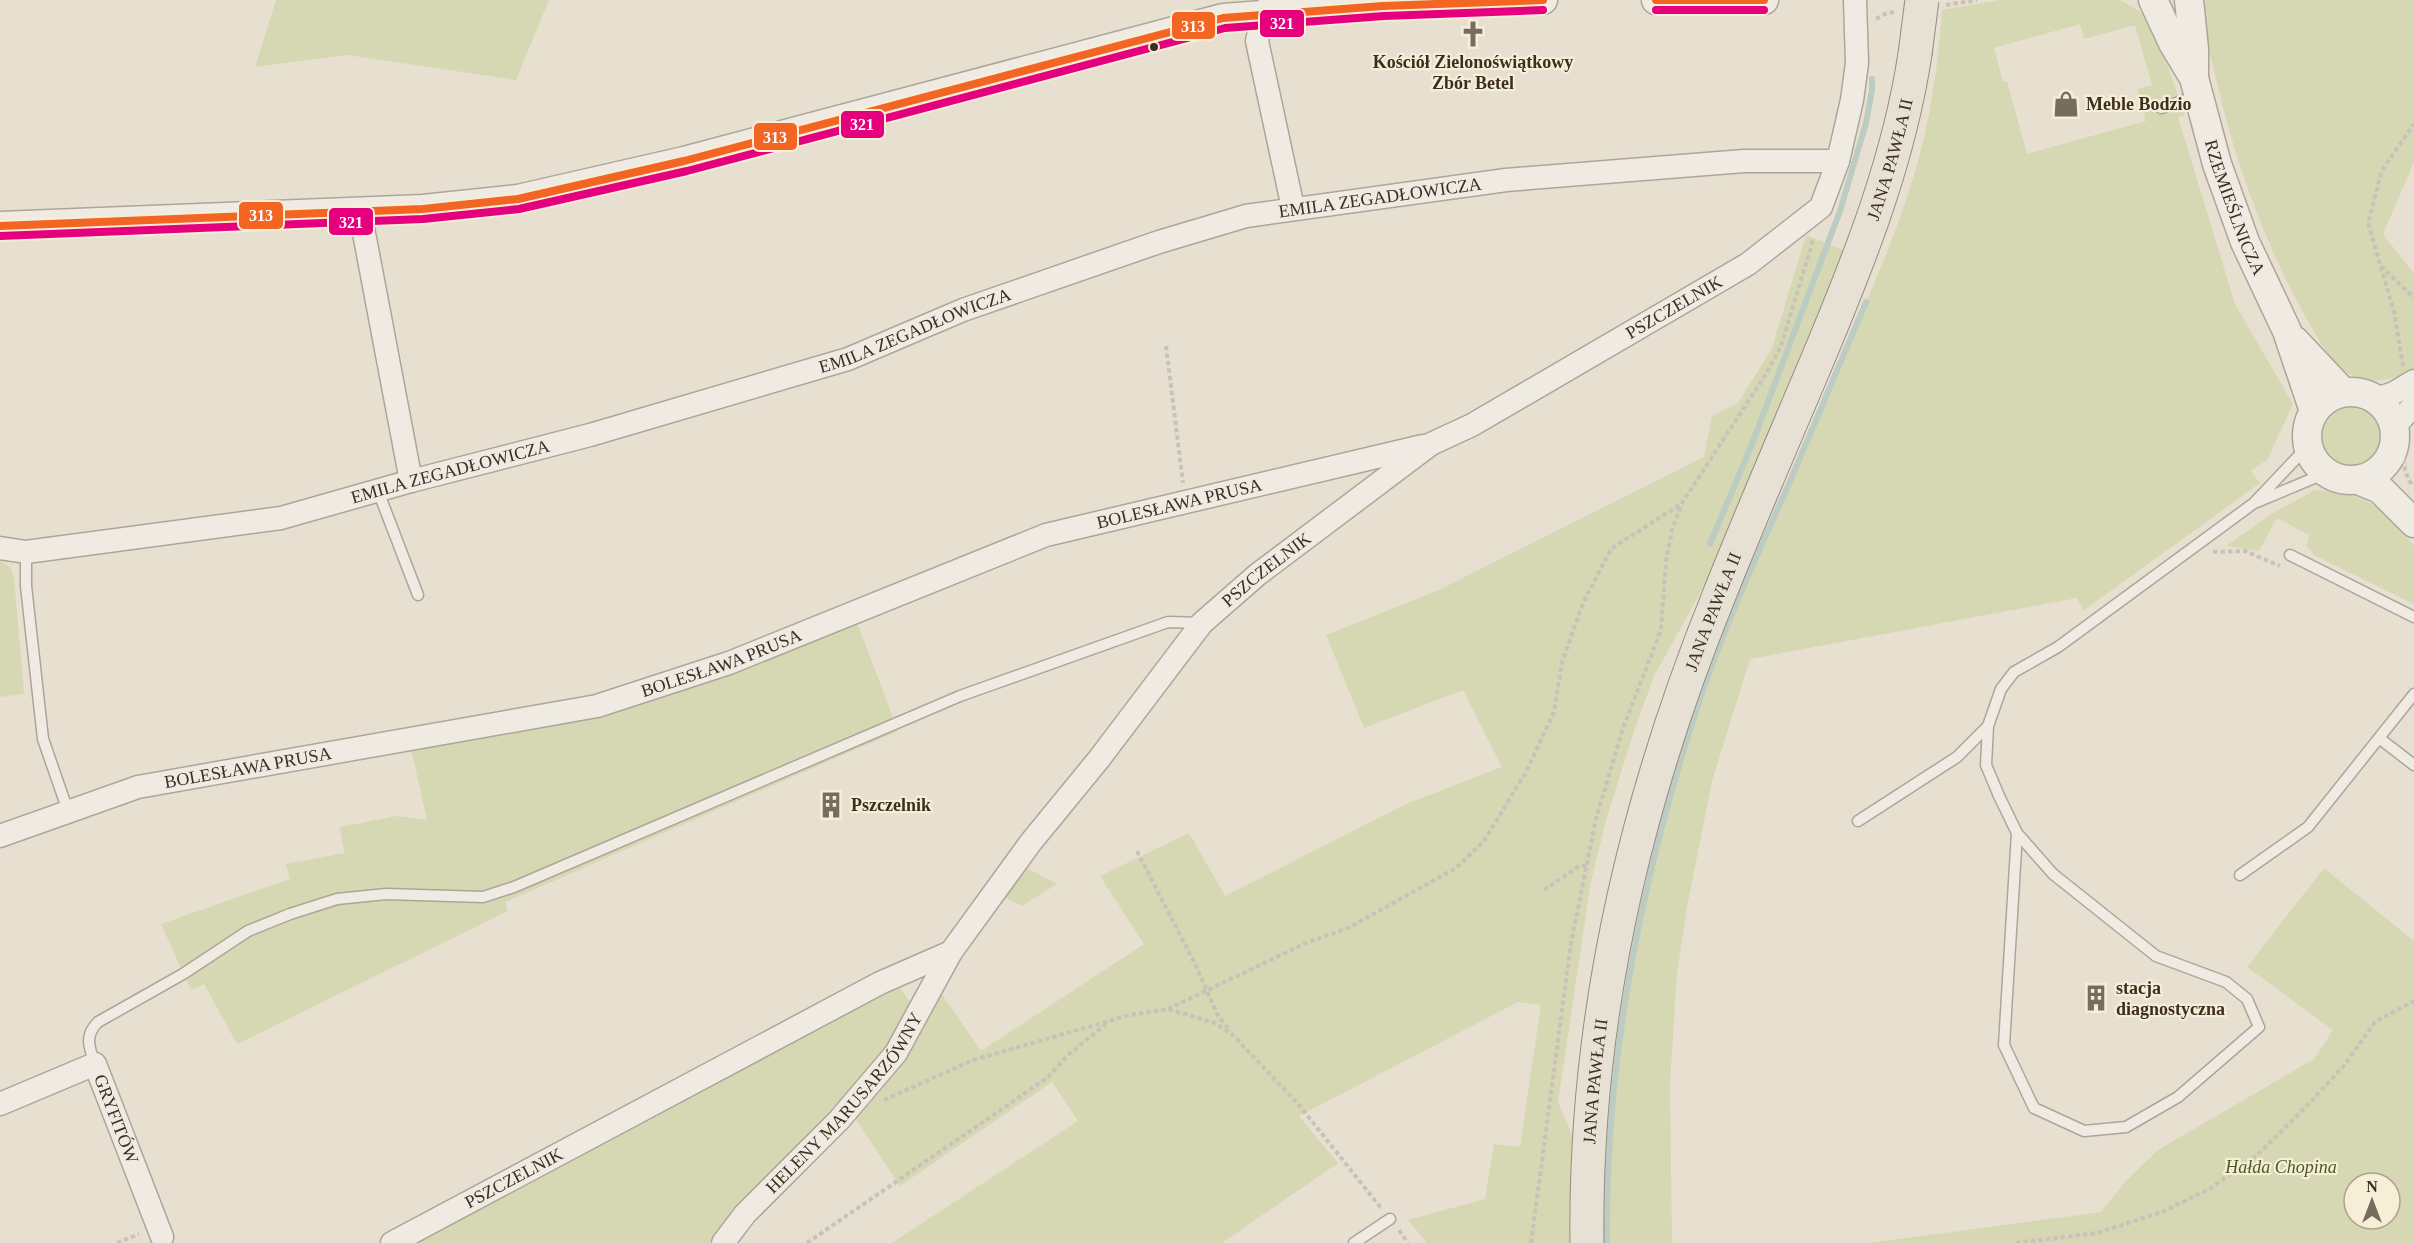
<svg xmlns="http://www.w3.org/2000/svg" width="2414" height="1243" font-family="'Times New Roman',serif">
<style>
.green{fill:#d6d7b3;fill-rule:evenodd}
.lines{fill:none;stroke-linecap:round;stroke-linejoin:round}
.stream{stroke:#bcccc2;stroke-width:6}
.service-casing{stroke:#ada599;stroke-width:13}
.minor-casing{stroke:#ada599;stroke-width:25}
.tertiary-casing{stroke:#ada599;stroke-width:31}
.primary-casing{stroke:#928b80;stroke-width:35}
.path{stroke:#c8c2b9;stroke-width:4;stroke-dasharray:4.5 3;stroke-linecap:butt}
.service{stroke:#efebe3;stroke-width:10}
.minor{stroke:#efebe3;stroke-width:22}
.tertiary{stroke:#efebe3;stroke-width:28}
.primary{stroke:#e6e1d4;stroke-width:33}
.primary-bridge-casing{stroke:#928b80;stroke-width:35;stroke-linecap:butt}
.primary-bridge{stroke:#e6e1d4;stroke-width:33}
.bus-1-casing{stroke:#f7eed8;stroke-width:12}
.bus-2-casing{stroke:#f7eed8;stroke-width:12}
.bus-1{stroke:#f26522;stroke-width:8}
.bus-2{stroke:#e5007d;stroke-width:8}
.bus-dot{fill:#3d2e20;stroke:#f7eed8;stroke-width:2}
.labels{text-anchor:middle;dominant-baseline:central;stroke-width:4.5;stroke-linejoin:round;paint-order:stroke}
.poi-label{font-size:18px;font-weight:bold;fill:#3d2e20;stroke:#f7eed8;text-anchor:start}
.street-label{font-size:18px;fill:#3d2e20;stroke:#f7eed8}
.park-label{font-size:18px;font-style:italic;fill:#4d5a26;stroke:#f7eed8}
.line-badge{stroke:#f7eed8;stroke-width:2}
.badge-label{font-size:16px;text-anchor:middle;font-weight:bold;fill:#fff}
</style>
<rect width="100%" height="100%" fill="#e7e0d1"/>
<path class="green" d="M276,0H549L516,80L347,55L255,67Z
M1999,0H2120L2138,10L2146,16L2156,34L2185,115L2178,117L2235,304L2293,404L2267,460L2251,471L2260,483L2083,611L2077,598L1750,659L1712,781L1687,907L1677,974L1670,1084L1672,1243H1605C1605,1015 1661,786 1749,577C1775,513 1802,449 1830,386C1858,321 1888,256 1910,188C1929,130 1938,70 1942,10ZM2080,24L2084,39L2135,25L2152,85L2137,89L2146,121L2027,154L2007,81L2003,82L1994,48Z
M2206,0H2414V162L2383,234L2414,274V368C2395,382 2366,385 2346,372C2328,361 2318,338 2308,321C2262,240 2232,153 2212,62C2208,45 2197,16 2206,0Z
M1806,235L1846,251L1714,568L1654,676L1635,728L1607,817L1591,881L1558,1102L1572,1135L1570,1243H1427L1408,1220L1485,1199L1494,1144L1520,1147L1541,1005L1518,1002L1299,1116L1338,1163L1222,1243H892L1078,1121L1052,1082L900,1186L856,1119L903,1059L941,993L981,1051L1144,944L1100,876L1189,833L1225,896L1406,804L1502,767L1463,690L1364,728L1326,635L1439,590L1704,457L1712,416L1738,403L1772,348Z
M2318 436a32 32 0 1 1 64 0a32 32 0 1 1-64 0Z
M2315,490C2374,496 2376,504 2414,546V604L2314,555L2307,546L2309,535L2277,518L2259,551L2226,546L2273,513Z
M0,561L10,567L14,577L24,694L0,697Z
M857,622L898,731L505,902L508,911L237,1044L204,984L191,990L161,924L290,879L286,864L345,853L339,827L397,816L427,820L410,744L536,728L639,705Z
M1025,867L1057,884L1022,906L1001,895Z
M2324,868L2414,941V1243H1869L2101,1212L2126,1181L2158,1150L2314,1059L2333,1030L2247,967ZM2354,1183H2390V1219H2354Z
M900,988L910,1002L885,1053L846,1100L737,1206L709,1243H411L883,990Z"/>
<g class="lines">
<path class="stream" d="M1710,544L1752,444L1840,211L1866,123L1872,90V79
M1607,1243C1605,1058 1642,874 1700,699C1725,624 1759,551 1791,479C1816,420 1841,361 1866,302"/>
<g class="service-casing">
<path id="service" d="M2161,108L2198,96
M378,491L418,595
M2257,502L2326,473
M26,552V586L43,739L68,811
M2290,555L2414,617
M2379,738L2414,765
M1858,821L1957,757L1988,726
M2017,833L2004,1045L2034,1108L2084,1131L2126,1127L2178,1097L2259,1027L2247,999L2226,982L2156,956L2053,874L2017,833L1999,796L1986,765L1988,726L2001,689L2014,672L2058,647L2254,503L2308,446
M2240,875L2308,827L2414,694
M95,1064C89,1047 84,1036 98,1022L183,974L248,931L290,914L337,899L386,894L483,897L514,887L960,696L1168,622L1201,623
M1354,1243L1390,1219"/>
</g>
<g class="minor-casing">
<g id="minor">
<path d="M1272,0L1263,15L1257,41L1293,208"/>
<path d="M360,212L411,481"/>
<path d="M2376,399L2394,393L2414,381"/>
<path d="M2395,426L2414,405"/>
<path id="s1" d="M0,548L26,552L281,518L411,481L590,435L848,359L963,310L1159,242L1246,216L1506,180L1744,161H1838"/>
<path id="s2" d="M0,836L138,787L597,706L729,663L1046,535L1423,446"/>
<path id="s3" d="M0,1104L95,1064L162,1237"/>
<path id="s4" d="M392,1243L880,983L951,952"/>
<path id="s5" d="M723,1243L745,1214L839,1120L896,1053L951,952L1031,842L1099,759L1202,623L1257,575L1431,444L1472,425L1748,264L1821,207L1838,161L1852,100L1857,63L1855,0"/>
</g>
</g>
<g class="tertiary-casing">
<g id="tertiary">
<path d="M1656,0H1764"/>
<path id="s6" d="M2153,0L2173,43L2194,78L2217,164L2245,242L2287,331L2314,411"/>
<path d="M2189,0L2194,49V76"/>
<path d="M0,226L423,209L518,199L684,161L1223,18L1383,6L1543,0"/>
<path d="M2295,341L2343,392"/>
<circle cx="2351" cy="436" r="44"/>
<path d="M2358,480L2380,489L2414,523"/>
</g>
</g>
<g class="primary-casing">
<g id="primary">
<path id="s7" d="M1587,1243C1584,1021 1635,803 1718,598C1750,517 1785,437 1819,356C1860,258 1899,160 1915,54"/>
</g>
</g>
<path class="path" d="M1946,5L1977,0
M1876,19L1885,14L1894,12
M2381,266L2414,298
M1166,346L1183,483
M2403,366L2394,312L2368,223L2382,170L2414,124
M2405,444C2402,460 2403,470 2412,485
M2213,552L2245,551L2280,566
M1137,851L1197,968L1217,1014L1230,1031
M1544,890L1578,867L1587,865
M1168,1009L1308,942L1348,928L1456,868L1484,841L1526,772L1554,712L1562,662L1583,603L1611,549L1681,504
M884,1100L973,1060L1130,1015L1168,1009L1215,1023L1233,1035L1299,1105L1381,1208
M1399,1230L1408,1243
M117,1243L139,1234
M807,1243L1047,1078L1068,1055L1106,1024
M1531,1243L1571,943L1596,819L1623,728L1661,630L1666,561L1672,530L1682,503L1766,374L1781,346L1813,240
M2016,1243L2097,1233L2162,1212L2211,1188L2256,1156L2298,1115L2343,1067L2375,1022L2414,1001"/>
<use href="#service" class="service"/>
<use href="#minor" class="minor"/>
<use href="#tertiary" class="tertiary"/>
<use href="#primary" class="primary"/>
<g class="primary-bridge-casing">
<path id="primary-bridge" d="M1915,54L1922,0"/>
</g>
<use href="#primary-bridge" class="primary-bridge"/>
<g class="bus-1-casing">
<path id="bus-1" d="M1656,0H1764
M0,226L423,209L518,199L684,161L1223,18L1383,6L1543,0"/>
</g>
<g class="bus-2-casing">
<path id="bus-2" d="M1656,10H1764
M0,236L423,219L519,209L687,171L1225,28L1384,16L1543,10"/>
</g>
<use href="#bus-1" class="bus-1"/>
<use href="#bus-2" class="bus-2"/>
</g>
<defs>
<g id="church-bare" transform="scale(2.07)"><path d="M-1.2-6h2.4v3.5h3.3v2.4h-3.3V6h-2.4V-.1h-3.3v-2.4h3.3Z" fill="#786c5e" stroke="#f7eed8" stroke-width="2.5" paint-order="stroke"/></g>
<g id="shop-bare" transform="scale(2.07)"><path d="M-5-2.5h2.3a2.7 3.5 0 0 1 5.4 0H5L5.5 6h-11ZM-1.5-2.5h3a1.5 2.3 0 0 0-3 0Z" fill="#786c5e" stroke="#f7eed8" stroke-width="2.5" paint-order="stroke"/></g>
<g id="building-bare" transform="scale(2.07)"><path d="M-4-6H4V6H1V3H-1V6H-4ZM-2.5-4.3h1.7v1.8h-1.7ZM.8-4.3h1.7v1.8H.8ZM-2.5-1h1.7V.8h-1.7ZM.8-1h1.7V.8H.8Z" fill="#786c5e" stroke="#f7eed8" stroke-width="2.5" paint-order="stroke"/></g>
</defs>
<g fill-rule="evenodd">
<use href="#church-bare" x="1473" y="34"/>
<use href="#shop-bare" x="2066" y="104"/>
<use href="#building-bare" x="831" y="805"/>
<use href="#building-bare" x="2096" y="998"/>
</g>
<circle class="bus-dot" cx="1154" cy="47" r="5"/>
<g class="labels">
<g class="poi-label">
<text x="1473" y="62" text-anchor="middle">Kościół Zielonoświątkowy<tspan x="1473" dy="21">Zbór Betel</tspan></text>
<text x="2086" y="104">Meble Bodzio</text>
<text x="851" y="805">Pszczelnik</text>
<text x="2116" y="988">stacja<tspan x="2116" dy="21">diagnostyczna</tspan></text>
</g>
<g class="street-label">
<text stroke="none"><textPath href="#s7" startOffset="1134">JANA PAWŁA II</textPath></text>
<text stroke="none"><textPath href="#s1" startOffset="1431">EMILA ZEGADŁOWICZA</textPath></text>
<text stroke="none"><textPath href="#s6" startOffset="224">RZEMIEŚLNICZA</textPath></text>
<text stroke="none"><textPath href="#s5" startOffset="1356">PSZCZELNIK</textPath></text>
<text stroke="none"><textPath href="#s1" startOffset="945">EMILA ZEGADŁOWICZA</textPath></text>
<text stroke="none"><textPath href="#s1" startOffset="459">EMILA ZEGADŁOWICZA</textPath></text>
<text stroke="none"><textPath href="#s2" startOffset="1230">BOLESŁAWA PRUSA</textPath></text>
<text stroke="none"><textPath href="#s5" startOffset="870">PSZCZELNIK</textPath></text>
<text stroke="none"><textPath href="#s7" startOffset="648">JANA PAWŁA II</textPath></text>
<text stroke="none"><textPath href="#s2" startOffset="744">BOLESŁAWA PRUSA</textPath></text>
<text stroke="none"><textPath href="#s2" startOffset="258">BOLESŁAWA PRUSA</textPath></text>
<text stroke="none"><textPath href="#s7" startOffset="162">JANA PAWŁA II</textPath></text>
<text stroke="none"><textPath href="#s5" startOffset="186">HELENY MARUSARZÓWNY</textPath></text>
<text stroke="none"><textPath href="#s3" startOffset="162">GRYFITÓW</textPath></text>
<text stroke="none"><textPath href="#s4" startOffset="138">PSZCZELNIK</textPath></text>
</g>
<g class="park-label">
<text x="2281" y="1167">Hałda Chopina</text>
</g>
</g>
<g class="line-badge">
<rect x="1259" y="9" width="46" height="29" rx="6" fill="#e5007d"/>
<rect x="1171" y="11" width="45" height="29" rx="6" fill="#f26522"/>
<rect x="840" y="110" width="45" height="29" rx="6" fill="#e5007d"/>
<rect x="753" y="122" width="45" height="29" rx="6" fill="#f26522"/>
<rect x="238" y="201" width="46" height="29" rx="6" fill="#f26522"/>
<rect x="328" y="207" width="46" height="29" rx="6" fill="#e5007d"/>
</g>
<g class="badge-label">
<text x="1282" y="29">321</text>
<text x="1193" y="32">313</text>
<text x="862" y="130">321</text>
<text x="775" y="143">313</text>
<text x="261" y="221">313</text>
<text x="351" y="228">321</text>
</g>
<g transform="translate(2372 1201)"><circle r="28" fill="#f7eed8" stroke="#ada18e" stroke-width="1.5"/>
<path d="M0-4.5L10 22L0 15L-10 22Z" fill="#786c5e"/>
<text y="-9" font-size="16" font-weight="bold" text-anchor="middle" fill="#3d2e20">N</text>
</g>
</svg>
